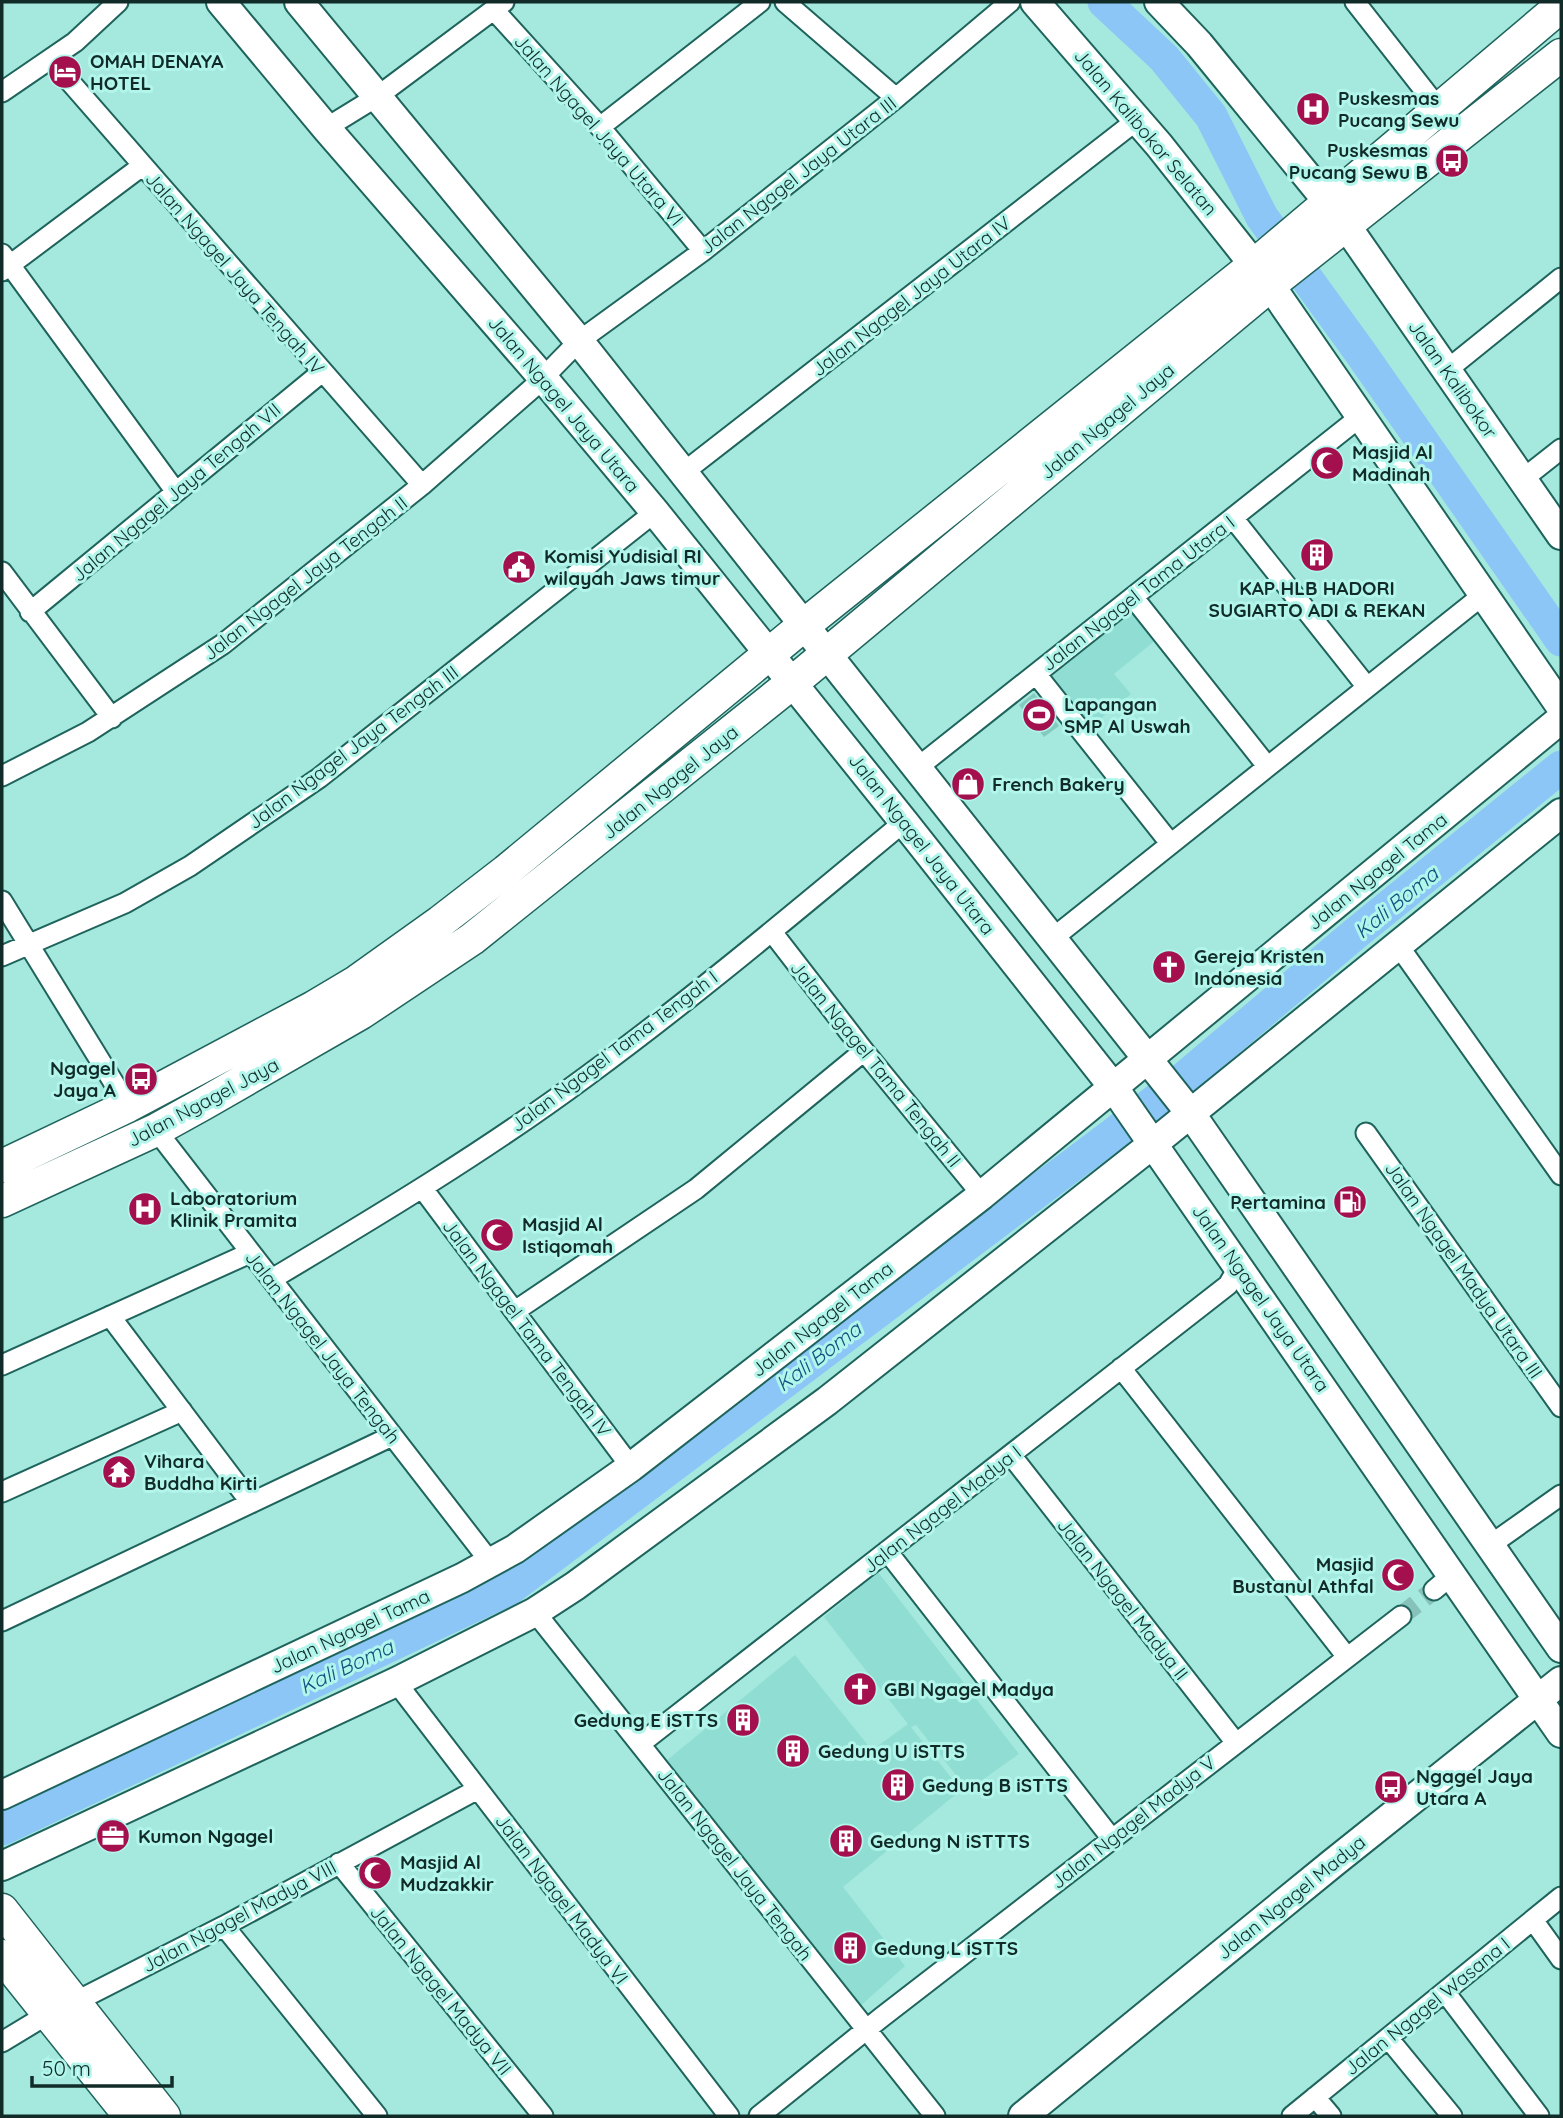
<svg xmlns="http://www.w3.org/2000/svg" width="1563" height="2118" font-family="Quicksand,sans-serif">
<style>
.built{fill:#90ded3}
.green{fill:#83cac0}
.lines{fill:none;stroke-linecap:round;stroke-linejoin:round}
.river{stroke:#8bc6f6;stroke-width:33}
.street-tunnel{stroke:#87c2ba;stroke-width:19;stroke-dasharray:19 10;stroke-linecap:butt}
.street-casing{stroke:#1f645c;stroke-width:23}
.secondary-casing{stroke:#1f645c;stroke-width:32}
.primary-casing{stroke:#1f645c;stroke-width:35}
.street{stroke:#fff;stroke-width:19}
.secondary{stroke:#fff;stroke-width:28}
.primary{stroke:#fff;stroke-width:32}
.labels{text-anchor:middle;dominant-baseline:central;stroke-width:6;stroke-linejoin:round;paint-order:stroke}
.poi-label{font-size:19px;font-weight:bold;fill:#102b28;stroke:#b2f5eb;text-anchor:start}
.street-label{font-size:19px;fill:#102b28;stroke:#b2f5eb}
.water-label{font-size:21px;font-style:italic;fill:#0e527f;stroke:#b2f5eb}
</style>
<rect width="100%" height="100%" fill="#a5e8de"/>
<path class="built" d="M1134,601L1162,635L1114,674L1131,694L1085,731L1041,676Z
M878,1572L1019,1754L968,1790L916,1725L911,1727L961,1790L843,1887L905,1966L857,2009L679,1785L666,1761L795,1655L872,1750L908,1724L824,1617Z"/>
<path class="green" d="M1034,693L1059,726L1044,737L1019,705Z"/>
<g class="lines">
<path class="river" d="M1104,2L1164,58L1211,116L1262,217L1360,352L1561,640
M2,1829L509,1589L1115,1133L1184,1078L1356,933L1561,767"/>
<path class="street-tunnel" d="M1401,1616L1434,1590"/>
<g class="street-casing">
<path id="street" d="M785,2L896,98
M1355,2L1439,109
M494,10L600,127L703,251
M51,60L422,485
M2,92L75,42L118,2
M600,127L760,2
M326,128L378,96L504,2
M2,254L176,492
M2,271L142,166
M1447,370L1561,278
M684,472L1137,120
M1523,479L1561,449
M1233,518L1367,687
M2,572L112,718
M1133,597L1267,766
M30,612L322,372
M1036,674L1170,843
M917,768L1360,417
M2,776L88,732L223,644L422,485L536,385L579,341L703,251L896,98L1010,2
M2,901L128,1106
M772,932L864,1051L982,1195
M1053,938L1483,595
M1398,945L1561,1175
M2,956L125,903L190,866L319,778L655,512
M156,1130L491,1563
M1366,1133L1561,1407
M423,1189L631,1467
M272,1279C379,1215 486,1151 587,1076C696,996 800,908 904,822
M515,1311L696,1189L864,1051
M110,1316L251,1503
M2,1365L250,1253
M1121,1368L1347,1657
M1011,1455L1236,1743
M2,1492L182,1411
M1489,1546L1561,1495
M887,1551L1112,1839
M1434,1590L1452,1575
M535,1612L935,2116
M2,1621L392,1436
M396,1682L729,2116
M640,1744L1228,1285L1238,1268
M339,1863L543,2116
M1533,1920L1561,1959
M224,1926L377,2116
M1445,1992L1539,2116
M73,2003L224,1926L478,1789
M1388,2038L1452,2116
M2,2042L48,2014
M1315,2097L1331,2116
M759,2116L882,2017L1401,1616
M1292,2116L1561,1897"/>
</g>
<g class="secondary-casing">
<path id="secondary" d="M221,2L326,128L543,378L655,512L904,822L1114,1088L1561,1733
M299,2L579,341L1191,1114L1561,1648
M1035,2L1159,145L1254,265
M1159,2L1199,44L1329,203
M1345,224L1561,535
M1270,285L1561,707
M2,1795L462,1578L515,1549L631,1467L982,1195L1561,719
M2,1866L396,1682L535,1612L575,1586L827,1401L1154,1143L1561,813
M1023,2116L1333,1863L1561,1681"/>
</g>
<g class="primary-casing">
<path id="primary" d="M2,1166L128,1106L314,1007L356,982L440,922L506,871L803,626L1264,257L1561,6
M2,1201L156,1130L203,1104L361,1013L472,939L792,683L1280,277L1561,55
M2,1910L164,2116
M2,1956L130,2116"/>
</g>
<use href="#street" class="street"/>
<use href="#secondary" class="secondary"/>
<use href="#primary" class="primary"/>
</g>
<defs>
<g id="hotel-disc" transform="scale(1.75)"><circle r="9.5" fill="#a40f4e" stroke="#b2f5eb"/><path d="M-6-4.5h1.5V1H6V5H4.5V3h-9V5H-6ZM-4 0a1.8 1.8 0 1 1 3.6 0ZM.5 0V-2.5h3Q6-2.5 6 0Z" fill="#fff"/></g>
<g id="hospital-disc" transform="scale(1.75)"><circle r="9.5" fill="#a40f4e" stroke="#b2f5eb"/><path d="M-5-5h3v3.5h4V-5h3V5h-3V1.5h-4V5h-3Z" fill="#fff"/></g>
<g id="bus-disc" transform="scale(1.75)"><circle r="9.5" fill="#a40f4e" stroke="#b2f5eb"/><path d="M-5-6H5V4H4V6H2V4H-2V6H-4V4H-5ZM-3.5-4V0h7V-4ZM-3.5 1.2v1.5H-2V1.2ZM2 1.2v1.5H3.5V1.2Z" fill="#fff"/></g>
<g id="mosque-disc" transform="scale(1.75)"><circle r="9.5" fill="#a40f4e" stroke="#b2f5eb"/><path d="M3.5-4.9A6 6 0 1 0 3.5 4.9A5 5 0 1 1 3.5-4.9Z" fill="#fff"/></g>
<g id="building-disc" transform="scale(1.75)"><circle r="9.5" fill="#a40f4e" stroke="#b2f5eb"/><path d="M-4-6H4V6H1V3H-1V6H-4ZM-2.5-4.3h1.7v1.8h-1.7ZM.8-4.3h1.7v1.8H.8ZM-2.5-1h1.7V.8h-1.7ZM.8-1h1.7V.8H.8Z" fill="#fff"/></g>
<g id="civic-disc" transform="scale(1.75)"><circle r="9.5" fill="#a40f4e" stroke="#b2f5eb"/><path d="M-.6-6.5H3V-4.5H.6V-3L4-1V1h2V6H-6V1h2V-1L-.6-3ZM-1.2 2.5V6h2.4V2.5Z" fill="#fff"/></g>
<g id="stadium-disc" transform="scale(1.75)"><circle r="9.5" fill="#a40f4e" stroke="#b2f5eb"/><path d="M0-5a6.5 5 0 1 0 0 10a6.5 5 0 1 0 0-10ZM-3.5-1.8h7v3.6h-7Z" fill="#fff"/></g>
<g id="shop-disc" transform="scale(1.75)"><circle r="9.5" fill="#a40f4e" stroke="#b2f5eb"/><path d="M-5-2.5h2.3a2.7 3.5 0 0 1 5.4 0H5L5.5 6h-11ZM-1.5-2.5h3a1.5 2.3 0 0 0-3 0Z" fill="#fff"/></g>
<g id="church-disc" transform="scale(1.75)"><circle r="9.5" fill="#a40f4e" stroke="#b2f5eb"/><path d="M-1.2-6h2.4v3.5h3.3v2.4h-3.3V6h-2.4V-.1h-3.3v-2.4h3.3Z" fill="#fff"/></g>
<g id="fuel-disc" transform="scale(1.75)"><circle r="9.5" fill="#a40f4e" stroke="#b2f5eb"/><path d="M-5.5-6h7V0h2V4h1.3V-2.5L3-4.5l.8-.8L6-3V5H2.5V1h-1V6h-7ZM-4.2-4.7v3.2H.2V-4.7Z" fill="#fff"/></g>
<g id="temple-disc" transform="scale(1.75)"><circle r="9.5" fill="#a40f4e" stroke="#b2f5eb"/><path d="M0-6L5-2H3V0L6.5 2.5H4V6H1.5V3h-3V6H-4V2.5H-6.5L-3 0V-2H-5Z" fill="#fff"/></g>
<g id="office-disc" transform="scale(1.75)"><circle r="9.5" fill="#a40f4e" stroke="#b2f5eb"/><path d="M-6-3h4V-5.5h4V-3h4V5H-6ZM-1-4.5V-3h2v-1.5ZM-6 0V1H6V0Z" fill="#fff"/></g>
</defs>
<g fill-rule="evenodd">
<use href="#hotel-disc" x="65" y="72"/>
<use href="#hospital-disc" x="1313" y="109"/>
<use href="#bus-disc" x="1452" y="161"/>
<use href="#mosque-disc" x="1327" y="463"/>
<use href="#building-disc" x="1317" y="555"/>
<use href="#civic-disc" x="519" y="567"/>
<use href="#stadium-disc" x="1039" y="715"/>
<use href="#shop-disc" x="968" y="784"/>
<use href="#church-disc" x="1169" y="967"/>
<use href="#bus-disc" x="141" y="1079"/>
<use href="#fuel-disc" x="1350" y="1202"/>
<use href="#hospital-disc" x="145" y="1209"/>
<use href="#mosque-disc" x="497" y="1235"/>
<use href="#temple-disc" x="119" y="1472"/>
<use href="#mosque-disc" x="1398" y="1575"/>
<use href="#church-disc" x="860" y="1689"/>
<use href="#building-disc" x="743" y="1720"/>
<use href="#building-disc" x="793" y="1751"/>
<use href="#building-disc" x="898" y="1785"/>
<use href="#bus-disc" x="1391" y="1787"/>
<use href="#office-disc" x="113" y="1836"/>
<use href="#building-disc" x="846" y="1841"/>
<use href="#mosque-disc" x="375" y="1873"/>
<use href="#building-disc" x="850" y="1948"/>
</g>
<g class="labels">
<g class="poi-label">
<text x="90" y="61">OMAH DENAYA<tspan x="90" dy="22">HOTEL</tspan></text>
<text x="1338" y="98">Puskesmas<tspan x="1338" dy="22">Pucang Sewu</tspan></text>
<text x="1428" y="150" text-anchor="end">Puskesmas<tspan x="1428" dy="22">Pucang Sewu B</tspan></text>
<text x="1352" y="452">Masjid Al<tspan x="1352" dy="22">Madinah</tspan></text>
<text x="544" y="556">Komisi Yudisial RI<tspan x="544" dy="22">wilayah Jaws timur</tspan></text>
<text x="1317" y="588" text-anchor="middle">KAP HLB HADORI<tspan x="1317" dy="22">SUGIARTO ADI &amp; REKAN</tspan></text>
<text x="1064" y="704">Lapangan<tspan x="1064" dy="22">SMP Al Uswah</tspan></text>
<text x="992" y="784">French Bakery</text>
<text x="1194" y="956">Gereja Kristen<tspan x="1194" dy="22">Indonesia</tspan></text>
<text x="116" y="1068" text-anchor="end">Ngagel<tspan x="116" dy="22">Jaya A</tspan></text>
<text x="170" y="1198">Laboratorium<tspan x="170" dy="22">Klinik Pramita</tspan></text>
<text x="1326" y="1202" text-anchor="end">Pertamina</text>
<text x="522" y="1224">Masjid Al<tspan x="522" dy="22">Istiqomah</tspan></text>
<text x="144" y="1461">Vihara<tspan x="144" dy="22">Buddha Kirti</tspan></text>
<text x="1374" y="1564" text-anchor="end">Masjid<tspan x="1374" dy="22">Bustanul Athfal</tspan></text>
<text x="884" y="1689">GBI Ngagel Madya</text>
<text x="718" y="1720" text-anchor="end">Gedung E iSTTS</text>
<text x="818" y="1751">Gedung U iSTTS</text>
<text x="1416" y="1776">Ngagel Jaya<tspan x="1416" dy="22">Utara A</tspan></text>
<text x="922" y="1785">Gedung B iSTTS</text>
<text x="138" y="1836">Kumon Ngagel</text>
<text x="870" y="1841">Gedung N iSTTTS</text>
<text x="400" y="1862">Masjid Al<tspan x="400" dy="22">Mudzakkir</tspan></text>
<text x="874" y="1948">Gedung L iSTTS</text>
</g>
<g class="street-label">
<text transform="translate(599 130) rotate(49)">Jalan Ngagel Jaya Utara VI</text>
<text transform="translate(1146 132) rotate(50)">Jalan Kalibokor Selatan</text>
<text transform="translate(798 175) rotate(-38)">Jalan Ngagel Jaya Utara III</text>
<text transform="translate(235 273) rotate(49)">Jalan Ngagel Jaya Tengah IV</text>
<text transform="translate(911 296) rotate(-38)">Jalan Ngagel Jaya Utara IV</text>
<text transform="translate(1453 379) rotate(55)">Jalan Kalibokor</text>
<text transform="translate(564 404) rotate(50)">Jalan Ngagel Jaya Utara</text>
<text transform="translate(1107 421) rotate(-40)">Jalan Ngagel Jaya</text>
<text transform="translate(176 492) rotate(-40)">Jalan Ngagel Jaya Tengah VII</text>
<text transform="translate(305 578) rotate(-38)">Jalan Ngagel Jaya Tengah II</text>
<text transform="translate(1138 593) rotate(-38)">Jalan Ngagel Tama Utara I</text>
<text transform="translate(353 747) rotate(-37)">Jalan Ngagel Jaya Tengah III</text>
<text transform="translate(670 782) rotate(-39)">Jalan Ngagel Jaya</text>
<text transform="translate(922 844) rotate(52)">Jalan Ngagel Jaya Utara</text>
<text transform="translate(1377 871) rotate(-39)">Jalan Ngagel Tama</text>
<text transform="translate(614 1051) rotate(-37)">Jalan Ngagel Tama Tengah I</text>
<text transform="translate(876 1064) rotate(51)">Jalan Ngagel Tama Tengah II</text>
<text transform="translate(203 1102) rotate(-28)">Jalan Ngagel Jaya</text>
<text transform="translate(1464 1270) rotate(55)">Jalan Ngagel Madya Utara III</text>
<text transform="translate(1261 1298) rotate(55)">Jalan Ngagel Jaya Utara</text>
<text transform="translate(822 1319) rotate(-38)">Jalan Ngagel Tama</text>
<text transform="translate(527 1328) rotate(53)">Jalan Ngagel Tama Tengah IV</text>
<text transform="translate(323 1347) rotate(52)">Jalan Ngagel Jaya Tengah</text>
<text transform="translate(942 1509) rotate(-38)">Jalan Ngagel Madya I</text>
<text transform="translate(1123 1599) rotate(52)">Jalan Ngagel Madya II</text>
<text transform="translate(350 1631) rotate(-25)">Jalan Ngagel Tama</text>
<text transform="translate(1133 1822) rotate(-38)">Jalan Ngagel Madya V</text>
<text transform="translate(735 1864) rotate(52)">Jalan Ngagel Jaya Tengah</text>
<text transform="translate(1291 1897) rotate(-39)">Jalan Ngagel Madya</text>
<text transform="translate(562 1899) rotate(53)">Jalan Ngagel Madya VI</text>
<text transform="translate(239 1916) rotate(-28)">Jalan Ngagel Madya VIII</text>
<text transform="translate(441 1990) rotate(51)">Jalan Ngagel Madya VII</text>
<text transform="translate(1427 2006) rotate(-39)">Jalan Ngagel Wasana I</text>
</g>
<g class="water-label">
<text transform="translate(1396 902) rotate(-39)">Kali Boma</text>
<text transform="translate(818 1356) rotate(-37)">Kali Boma</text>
<text transform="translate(346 1666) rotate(-25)">Kali Boma</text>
</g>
</g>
<rect width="1563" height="2118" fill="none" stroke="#102b28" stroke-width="7"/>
<path d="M32 2076v10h140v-10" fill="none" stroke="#102b28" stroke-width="3.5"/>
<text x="42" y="2076" font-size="21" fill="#102b28" stroke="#b2f5eb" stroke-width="5" paint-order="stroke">50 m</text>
</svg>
